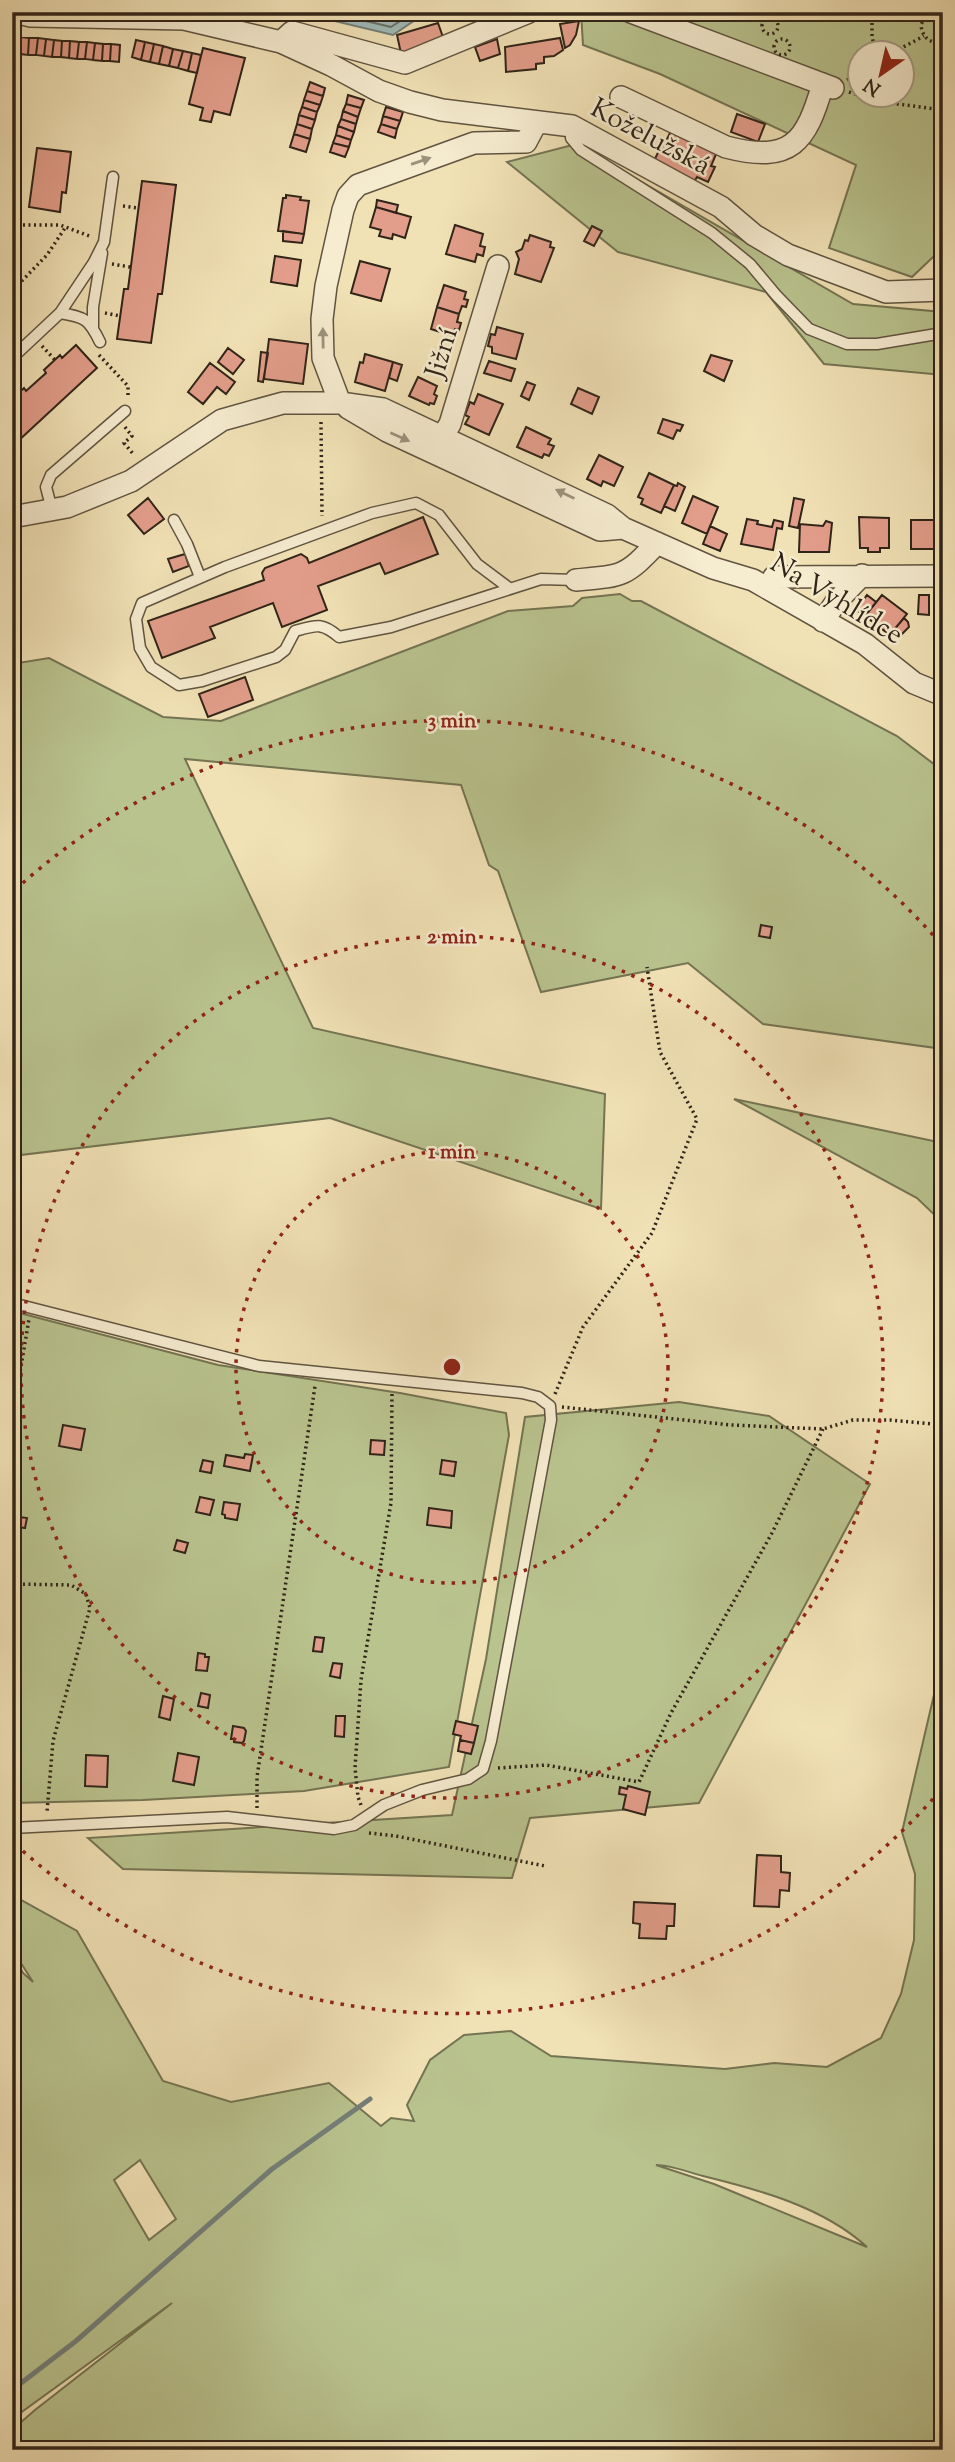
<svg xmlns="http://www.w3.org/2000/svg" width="955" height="2462" font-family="'Sorts Mill Goudy',serif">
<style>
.green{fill:#b9c38e;stroke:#747453;stroke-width:2;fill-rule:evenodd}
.water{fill:#a0bbba;stroke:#737f79;stroke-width:2}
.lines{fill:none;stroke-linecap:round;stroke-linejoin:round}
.shore{stroke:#687069;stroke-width:2}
.stream{stroke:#737f79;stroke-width:5}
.building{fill:#e39e8b;stroke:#302418;stroke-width:2}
.lane-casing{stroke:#605440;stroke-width:13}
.street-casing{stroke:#605440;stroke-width:24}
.path{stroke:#302418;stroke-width:3.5;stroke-dasharray:2 3.5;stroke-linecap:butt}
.lane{stroke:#f6ecd0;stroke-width:10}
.street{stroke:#f6ecd0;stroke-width:21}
.oneway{fill:#9d927d}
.ring{fill:none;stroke:#8f2418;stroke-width:3.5;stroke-dasharray:3.5 7}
.labels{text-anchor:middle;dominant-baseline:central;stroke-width:5;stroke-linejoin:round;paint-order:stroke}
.street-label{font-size:28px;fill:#302418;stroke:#f6ecd0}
.centre{fill:#8f2418;stroke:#f6ecd0;stroke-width:3.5}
.ring-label{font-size:21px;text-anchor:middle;font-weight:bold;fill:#8f2418;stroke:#f6ecd0;stroke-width:5;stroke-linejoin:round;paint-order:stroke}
</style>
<rect width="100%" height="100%" fill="#f1e2b6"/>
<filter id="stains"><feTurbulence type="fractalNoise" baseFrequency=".00286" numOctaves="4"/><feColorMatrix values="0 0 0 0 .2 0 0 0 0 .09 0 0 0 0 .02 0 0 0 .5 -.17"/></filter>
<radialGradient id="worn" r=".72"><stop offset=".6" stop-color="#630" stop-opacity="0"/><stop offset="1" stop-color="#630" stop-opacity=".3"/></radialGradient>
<path class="green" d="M581,12H943V258L933,257L912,277L829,248L856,165L660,74L583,45ZM860,52H902V94H860Z
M576,144L853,304L943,312V375L824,364L766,292L618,252L507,162Z
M620,594L632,601H641L897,736L943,771V1049L763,1024L688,963L541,992L498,871L489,865L461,785L185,759L313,1028L605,1094L601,1209L330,1118L12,1156V664L49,658L163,717L221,721L508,611L573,606L582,598Z
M734,1099L943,1143V1223L917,1198Z
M12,1311L218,1365L400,1393L506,1413L509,1435L449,1767L304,1791L143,1800L12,1803Z
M679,1402L769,1416L870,1484L699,1803L530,1818L512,1878L123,1869L88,1838L452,1815L486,1659L525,1417Z
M943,1656V2450H12V2430L35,2410L172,2303L12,2419V1952L23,1973L33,1982L12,1949V1895L77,1931L163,2081L231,2102L329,2083L381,2126L391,2118L414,2121L407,2105L430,2060L464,2035L511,2031L551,2056L725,2069L774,2063L827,2067L881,2038L901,1994L914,1940L915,1874L902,1832ZM140,2160L176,2219L149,2240L114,2180ZM656,2165C670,2165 688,2172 703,2176C760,2190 823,2207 867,2247L714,2184Z"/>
<path class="water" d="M297,12H427L393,35Z"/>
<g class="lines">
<path class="shore" d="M328,12L391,27L414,12"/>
<path class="stream" d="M12,2390L76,2341L272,2169L370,2099"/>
</g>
<path class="building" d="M579,21L576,35L570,45L565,48L560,24Z
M438,23L445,43L402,58L397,35Z
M13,37H21L20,54H12Z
M21,37L29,38L28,55L20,54Z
M29,38H38L36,55H28Z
M38,38L46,39L44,56L36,55Z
M560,38L563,50L554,56L544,57V63L536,64V69L506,72L505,47Z
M46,39L54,40L52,57L44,56Z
M497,39L500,54L480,61L475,47Z
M54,40L62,41L61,57H52Z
M136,40L145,42L141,60L132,57Z
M62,41H70L69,58L61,57Z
M70,41L79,42L77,59L69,58Z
M79,42H87L85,59H77Z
M87,42L95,43L93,60L85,59Z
M145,42L154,44L150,62L141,60Z
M95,43L103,44L102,61L93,60Z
M103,44H111L110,61H102Z
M111,44L120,45L119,62L110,61Z
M154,44L163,46L159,64L150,62Z
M163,46L173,49L169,66L159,64Z
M203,48L245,58L230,115L214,111L211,122L200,120L203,108L189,104Z
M173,49L183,51L178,68L169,66Z
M183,51L192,53L188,71L178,68Z
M192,53L201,55L197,73L188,71Z
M310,82L325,88L323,96L307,91Z
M307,91L323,96L320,105L304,100Z
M348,95L364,100L361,108L346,104Z
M304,100L320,105L317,112L302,107Z
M346,104L361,108L358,117L343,111Z
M302,107L317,112L315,120L299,115Z
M386,107L403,112L400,121L383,116Z
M343,111L358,117L356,124L341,119Z
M737,114L765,124L758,142L731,132Z
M299,115L315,120L312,129L297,124Z
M383,116L400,121L397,129L381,124Z
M341,119L356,124L354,132L338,126Z
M297,124L312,129L310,139L294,134Z
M381,124L397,129L395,138L378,132Z
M338,126L354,132L351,140L336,135Z
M671,131L717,152L711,166L715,167L708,182L697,177L694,182L653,163L662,144L664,145Z
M294,134L310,139L306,152L290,147Z
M336,135L351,140L349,147L333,143Z
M333,143L349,147L345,157L330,152Z
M37,148L71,152L66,193L62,192L60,212L29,207Z
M142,181L176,185L162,294H158L151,343L117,339L124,289H128Z
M286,195L301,197L300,200L309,201L304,234L278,231L283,198H286Z
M377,200L398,205L396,213L376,207Z
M376,207L411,217L405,238L393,234L392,239L379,236L381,230L370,227Z
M455,225L483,234L480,246L485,247L483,256L477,254L475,262L446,254Z
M592,226L602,231L594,246L584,241Z
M283,231L304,234L302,243L283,241Z
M530,235L551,242L550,247L554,248L541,282L515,274L519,259L516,252L522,249L525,240L528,241Z
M275,256L301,260L297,286L271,282Z
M360,261L390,269L381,301L351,293Z
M444,285L466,292L464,299L468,300L466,307L462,306L459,314L437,307Z
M437,307L459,314L457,322L461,323L459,330L455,329L453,336L431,329Z
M497,327L523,334L516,359L492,353V347L488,346L491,334L495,335Z
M269,339L308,344L303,384L264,379Z
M76,345L97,368L17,442L12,436V399L24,388L26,391L46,373L44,370L60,355L62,358Z
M228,348L244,360L233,374L218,362Z
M261,352L268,353L263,382L258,381Z
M365,354L393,362L385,391L355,382L360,362L363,363Z
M711,355L732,361L724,381L704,371Z
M489,361L515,369L511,381L484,373Z
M393,362L402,365L397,381L389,378Z
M210,363L235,382L226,394L217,387L203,404L188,392Z
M418,377L437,386L434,394L437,396L434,404L430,403L429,405L409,396Z
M527,382L535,385L529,400L521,396Z
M578,388L599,397L592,414L571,404Z
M478,394L503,404L489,435L465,424L469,417L465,415L470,402L474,404Z
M663,419L683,425L680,431L677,430L673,439L658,433Z
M526,427L551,439L548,444L554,446L549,456L544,454L542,458L517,447Z
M599,455L623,467L614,486L603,481L601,486L587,479Z
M649,473L674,485L661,513L641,504L643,499L638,497Z
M678,483L685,487L675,511L664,506L674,485L677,486Z
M693,496L718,507L707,534L682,523Z
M148,498L164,519L144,534L128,515Z
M794,498L804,500L798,528L789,526Z
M423,517L438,554L385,574L380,563L318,586L327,610L282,627L273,603L210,627L215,638L162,658L148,621L264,580L262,573L265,568L301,554L307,558L309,563Z
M859,517L889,518V548H880V552H868V548H860Z
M747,519L758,521L757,524L772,527L774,520L783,522L782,529L777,528L773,550L741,544Z
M911,520H937V549H911Z
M826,521L832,523L829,552H799L800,524L823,526Z
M710,526L727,534L720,551L703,544Z
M185,554L189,566L173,572L168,559Z
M867,595L876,602L865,616L856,610Z
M882,595L907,614L890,635L865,616Z
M919,595H929V615L918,614Z
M904,618L908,622L909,627L898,638L892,632Z
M938,619H943V665H937Z
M245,677L253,700L208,717L199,694Z
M761,925L772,927L770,938L759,936Z
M63,1425L85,1429L81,1450L59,1446Z
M371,1440L385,1441L384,1455L370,1454Z
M245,1454L253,1455L250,1471L224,1466L226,1455L244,1458Z
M203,1460L213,1462L211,1473L200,1471Z
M442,1460L456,1462L454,1476L440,1474Z
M200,1497L214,1500L210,1515L196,1512Z
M224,1502L240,1504L237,1520L225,1518V1515L222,1514Z
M429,1508L452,1511L451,1528L427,1525Z
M12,1516L27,1518L25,1528L12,1526Z
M177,1540L188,1543L185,1553L174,1550Z
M315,1637L324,1638L322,1652L313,1651Z
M198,1653L205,1654V1657H209L207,1671L196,1670Z
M333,1663L342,1664L340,1678L330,1676Z
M201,1693L210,1695L208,1708L198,1706Z
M163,1696L174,1699L170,1720L159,1717Z
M336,1716H345L344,1737L335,1736Z
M456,1721L478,1726L474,1743L460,1740L461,1736L453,1734Z
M233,1726L244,1728L246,1731L244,1741L242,1743L234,1742V1739H231Z
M460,1740L474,1743L471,1754L458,1751Z
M178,1753L199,1757L194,1785L173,1781Z
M86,1755L108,1756L107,1787L85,1786Z
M628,1786L650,1792L645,1815L623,1809L626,1795L619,1794L620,1787L627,1789Z
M757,1855L781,1856V1872L790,1873L789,1891L780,1890L779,1907L754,1906Z
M634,1902L675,1904L674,1926H667L666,1939L639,1938L640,1924L633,1923Z"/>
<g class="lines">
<g class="lane-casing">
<path id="lane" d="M572,126L571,138L581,150L712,233L750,264L776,295L809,329L847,344H877L943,333
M60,313C85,317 89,319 100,342
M93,327V307L102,253
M12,358L60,313L94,262L104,242L113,177
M52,510L46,487L51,475L125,411
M174,520L187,544L200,577
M509,588L477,564L439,515L416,503L372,513L225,567L142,603L136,619L140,648L151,667L179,685L202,681L276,657L285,650L295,631C316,625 322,622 339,637L391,627L541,579L576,580
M12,1303L259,1366L522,1393L538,1397L550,1406L551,1420L491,1741L483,1769L468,1779L422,1790L384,1805L354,1825L334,1829L227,1817L12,1828"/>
</g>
<g class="street-casing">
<path id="street" d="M15,12L31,16L184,19L281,42L331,65L379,91L410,102L442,110L572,126L721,207L754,235L788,255L886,292L943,290
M631,12L833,88
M281,42L292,32L405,63L529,12
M621,97L726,147C792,164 806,142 823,84
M340,403L323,358L322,319L326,286L343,210L348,196L358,185L474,143L526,142L536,123
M348,408L387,431L600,530L623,528
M436,447L450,424L498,266
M12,517L67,507L131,481L222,420L283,403H340L383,409L607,515L623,528L713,568L753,580L865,644L914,683L943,695
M774,577L943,576
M576,580C623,576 625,577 657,543
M823,621L836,602L862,575"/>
</g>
<path class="path" d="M872,12V37L876,52
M927,12L921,25C922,37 930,44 943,43
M762 26a8 8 0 1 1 16 0a8 8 0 1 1-16 0Z
M774 47a8 8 0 1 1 16 0a8 8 0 1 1-16 0Z
M894,52L924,36
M847,80L860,72
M849,92L875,101L943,110
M123,206L138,208
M12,225H60L92,237
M112,264L130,267
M14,289L47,255L65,228
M105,313L120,316
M42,346L55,360
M99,355L128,386V398
M321,422L322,516
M125,427L132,436L124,443L134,455
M555,1394L583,1327L652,1233L697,1119L660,1052L647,967
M562,1407L731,1425L823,1429L853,1420H890L943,1425
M12,1420L29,1319
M942,1425L939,1361L943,1341
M12,1584L71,1585L86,1594L90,1608L53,1741L47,1812
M498,1768L546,1765L639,1782L671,1713L772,1533L823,1429
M361,1805L358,1797L355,1768L361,1680L391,1503L392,1393
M257,1808V1777L315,1386
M369,1833L396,1836L545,1866"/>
<use href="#lane" class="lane"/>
<use href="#street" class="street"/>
</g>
<defs><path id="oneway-solid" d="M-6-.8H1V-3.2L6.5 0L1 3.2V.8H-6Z" transform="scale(1.75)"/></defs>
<g class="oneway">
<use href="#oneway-solid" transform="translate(421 161) rotate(-19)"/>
<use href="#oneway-solid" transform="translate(323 338) rotate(-91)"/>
<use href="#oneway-solid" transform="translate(400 437) rotate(24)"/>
<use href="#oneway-solid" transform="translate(565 494) rotate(-154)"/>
</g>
<g class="ring">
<circle cx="452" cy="1367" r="216"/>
<circle cx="452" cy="1367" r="431"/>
<path d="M940 1791A647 647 0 0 1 15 1844M15 890A647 647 0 0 1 940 943"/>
</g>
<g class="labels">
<g class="street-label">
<text transform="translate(650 138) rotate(28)">Koželužská</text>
<text transform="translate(443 353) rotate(-73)">Jižní</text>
<text transform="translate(836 600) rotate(31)">Na Vyhlídce</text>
</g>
</g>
<circle cx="452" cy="1367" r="10" class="centre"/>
<g class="ring-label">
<text x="452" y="727">3 min</text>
<text x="452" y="943">2 min</text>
<text x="452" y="1158">1 min</text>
</g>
<rect width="955" height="2462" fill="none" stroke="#f1e2b6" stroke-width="42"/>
<rect x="14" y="14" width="927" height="2434" fill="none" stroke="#302418" stroke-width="3.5"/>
<rect x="21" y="21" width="913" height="2420" fill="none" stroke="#302418" stroke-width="2"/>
<g transform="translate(881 74) rotate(214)"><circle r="33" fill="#f6ecd0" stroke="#a79c86" stroke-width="2"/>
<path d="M0-5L12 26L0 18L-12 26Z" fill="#8f2418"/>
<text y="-10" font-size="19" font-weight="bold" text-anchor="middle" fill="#302418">N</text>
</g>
<rect width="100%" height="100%" filter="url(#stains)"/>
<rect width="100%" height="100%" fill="url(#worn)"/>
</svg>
